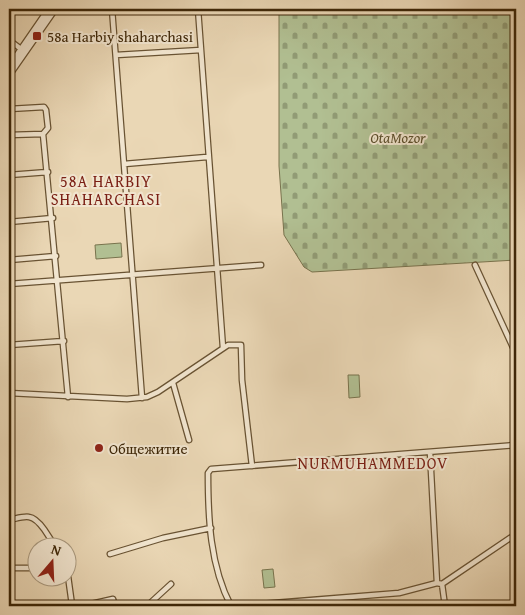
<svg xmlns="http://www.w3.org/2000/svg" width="525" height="615" font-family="'Gentium Book Plus',serif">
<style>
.cemetery{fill:url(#cemetery-stones);stroke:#78734d}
.pitch{fill:#b1bf92;stroke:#78734d}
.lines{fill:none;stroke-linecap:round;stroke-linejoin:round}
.minor-casing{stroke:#695333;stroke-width:7}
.tertiary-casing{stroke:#695333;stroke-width:8}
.minor{stroke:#f1e5cf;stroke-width:4.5}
.tertiary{stroke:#f1e5cf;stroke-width:5.5}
.poi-dot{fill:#8f2418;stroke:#f1e5cf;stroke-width:2}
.labels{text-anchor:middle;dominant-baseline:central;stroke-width:4;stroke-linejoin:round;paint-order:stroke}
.poi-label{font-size:15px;fill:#3e2708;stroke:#f1e5cf;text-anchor:start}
.park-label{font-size:15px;font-style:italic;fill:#5b4d2a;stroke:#f1e5cf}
.neighbourhood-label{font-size:16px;letter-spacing:1px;fill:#7a1f14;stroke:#f1e5cf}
</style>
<defs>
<pattern id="cemetery-stones" width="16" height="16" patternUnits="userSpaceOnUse" patternTransform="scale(1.25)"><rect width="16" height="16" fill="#b1bf92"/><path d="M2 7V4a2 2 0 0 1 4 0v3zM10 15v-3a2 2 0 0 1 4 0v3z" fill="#919b75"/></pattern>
</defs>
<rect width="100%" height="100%" fill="#ead7b5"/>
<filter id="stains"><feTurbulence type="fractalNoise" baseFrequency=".004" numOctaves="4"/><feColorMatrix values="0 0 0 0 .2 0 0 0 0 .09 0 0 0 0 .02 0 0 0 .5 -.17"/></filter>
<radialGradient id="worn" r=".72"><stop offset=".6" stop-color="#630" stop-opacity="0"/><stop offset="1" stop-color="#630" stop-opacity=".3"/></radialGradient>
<path class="cemetery" d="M279,9H516V260L312,272L304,267L284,235L279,166Z"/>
<path class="pitch" d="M121,243L122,257L96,259L95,245Z
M359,375L360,397L349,398L348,375Z
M273,569L275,587L264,588L262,570Z"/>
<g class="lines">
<g class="minor-casing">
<path id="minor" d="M112,9L142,398
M198,9L223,348
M9,40L21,49
M116,55L201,50
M9,109L44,107L46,110L48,128L43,134
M9,135L43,134L68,397
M124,164L207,157
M9,175L48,172
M9,222L53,218
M9,260L56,256
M475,265L516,354
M9,284L261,265
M9,345L64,341
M173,383L189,440
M9,393L127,399L147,397L158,392L228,345H241L242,380L252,466
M9,520C15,519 23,516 29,517C39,518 51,539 55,548
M110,554L163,538L211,528
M9,568H38
M68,576L72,605L74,606
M437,583L442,584L516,534
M442,584L445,606
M82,606L113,599L115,606
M147,606L171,584
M231,606C210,566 208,518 208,473L211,469L516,445
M237,606L399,593L437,583L430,452"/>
</g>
<g class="tertiary-casing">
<path id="tertiary" d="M9,67L49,9
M9,75L55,9"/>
</g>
<use href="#minor" class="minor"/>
<use href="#tertiary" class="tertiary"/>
</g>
<g class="poi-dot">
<rect x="32" y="31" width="10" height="10" rx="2.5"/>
<circle cx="99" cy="448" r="5"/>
</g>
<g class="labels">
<g class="poi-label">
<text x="47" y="36">58a Harbiy shaharchasi</text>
<text x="109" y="448">Общежитие</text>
</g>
<g class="park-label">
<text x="398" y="137">OtaMozor</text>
</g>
<g class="neighbourhood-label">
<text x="106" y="181">58A HARBIY<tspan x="106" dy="18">SHAHARCHASI</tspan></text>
<text x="373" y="463">NURMUHAMMEDOV</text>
</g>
</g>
<rect width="525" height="615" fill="none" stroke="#ead7b5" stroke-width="30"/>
<rect x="10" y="10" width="505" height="595" fill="none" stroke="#3e2708" stroke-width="2.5"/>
<rect x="15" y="15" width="495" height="585" fill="none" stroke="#3e2708"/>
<g transform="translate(52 562) rotate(19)"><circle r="24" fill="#f1e5cf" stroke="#a9997f"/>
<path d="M0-4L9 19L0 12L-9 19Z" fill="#8f2418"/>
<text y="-8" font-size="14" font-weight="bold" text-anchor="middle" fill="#3e2708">N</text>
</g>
<rect width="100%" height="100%" filter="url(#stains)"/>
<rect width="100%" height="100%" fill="url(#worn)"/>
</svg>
